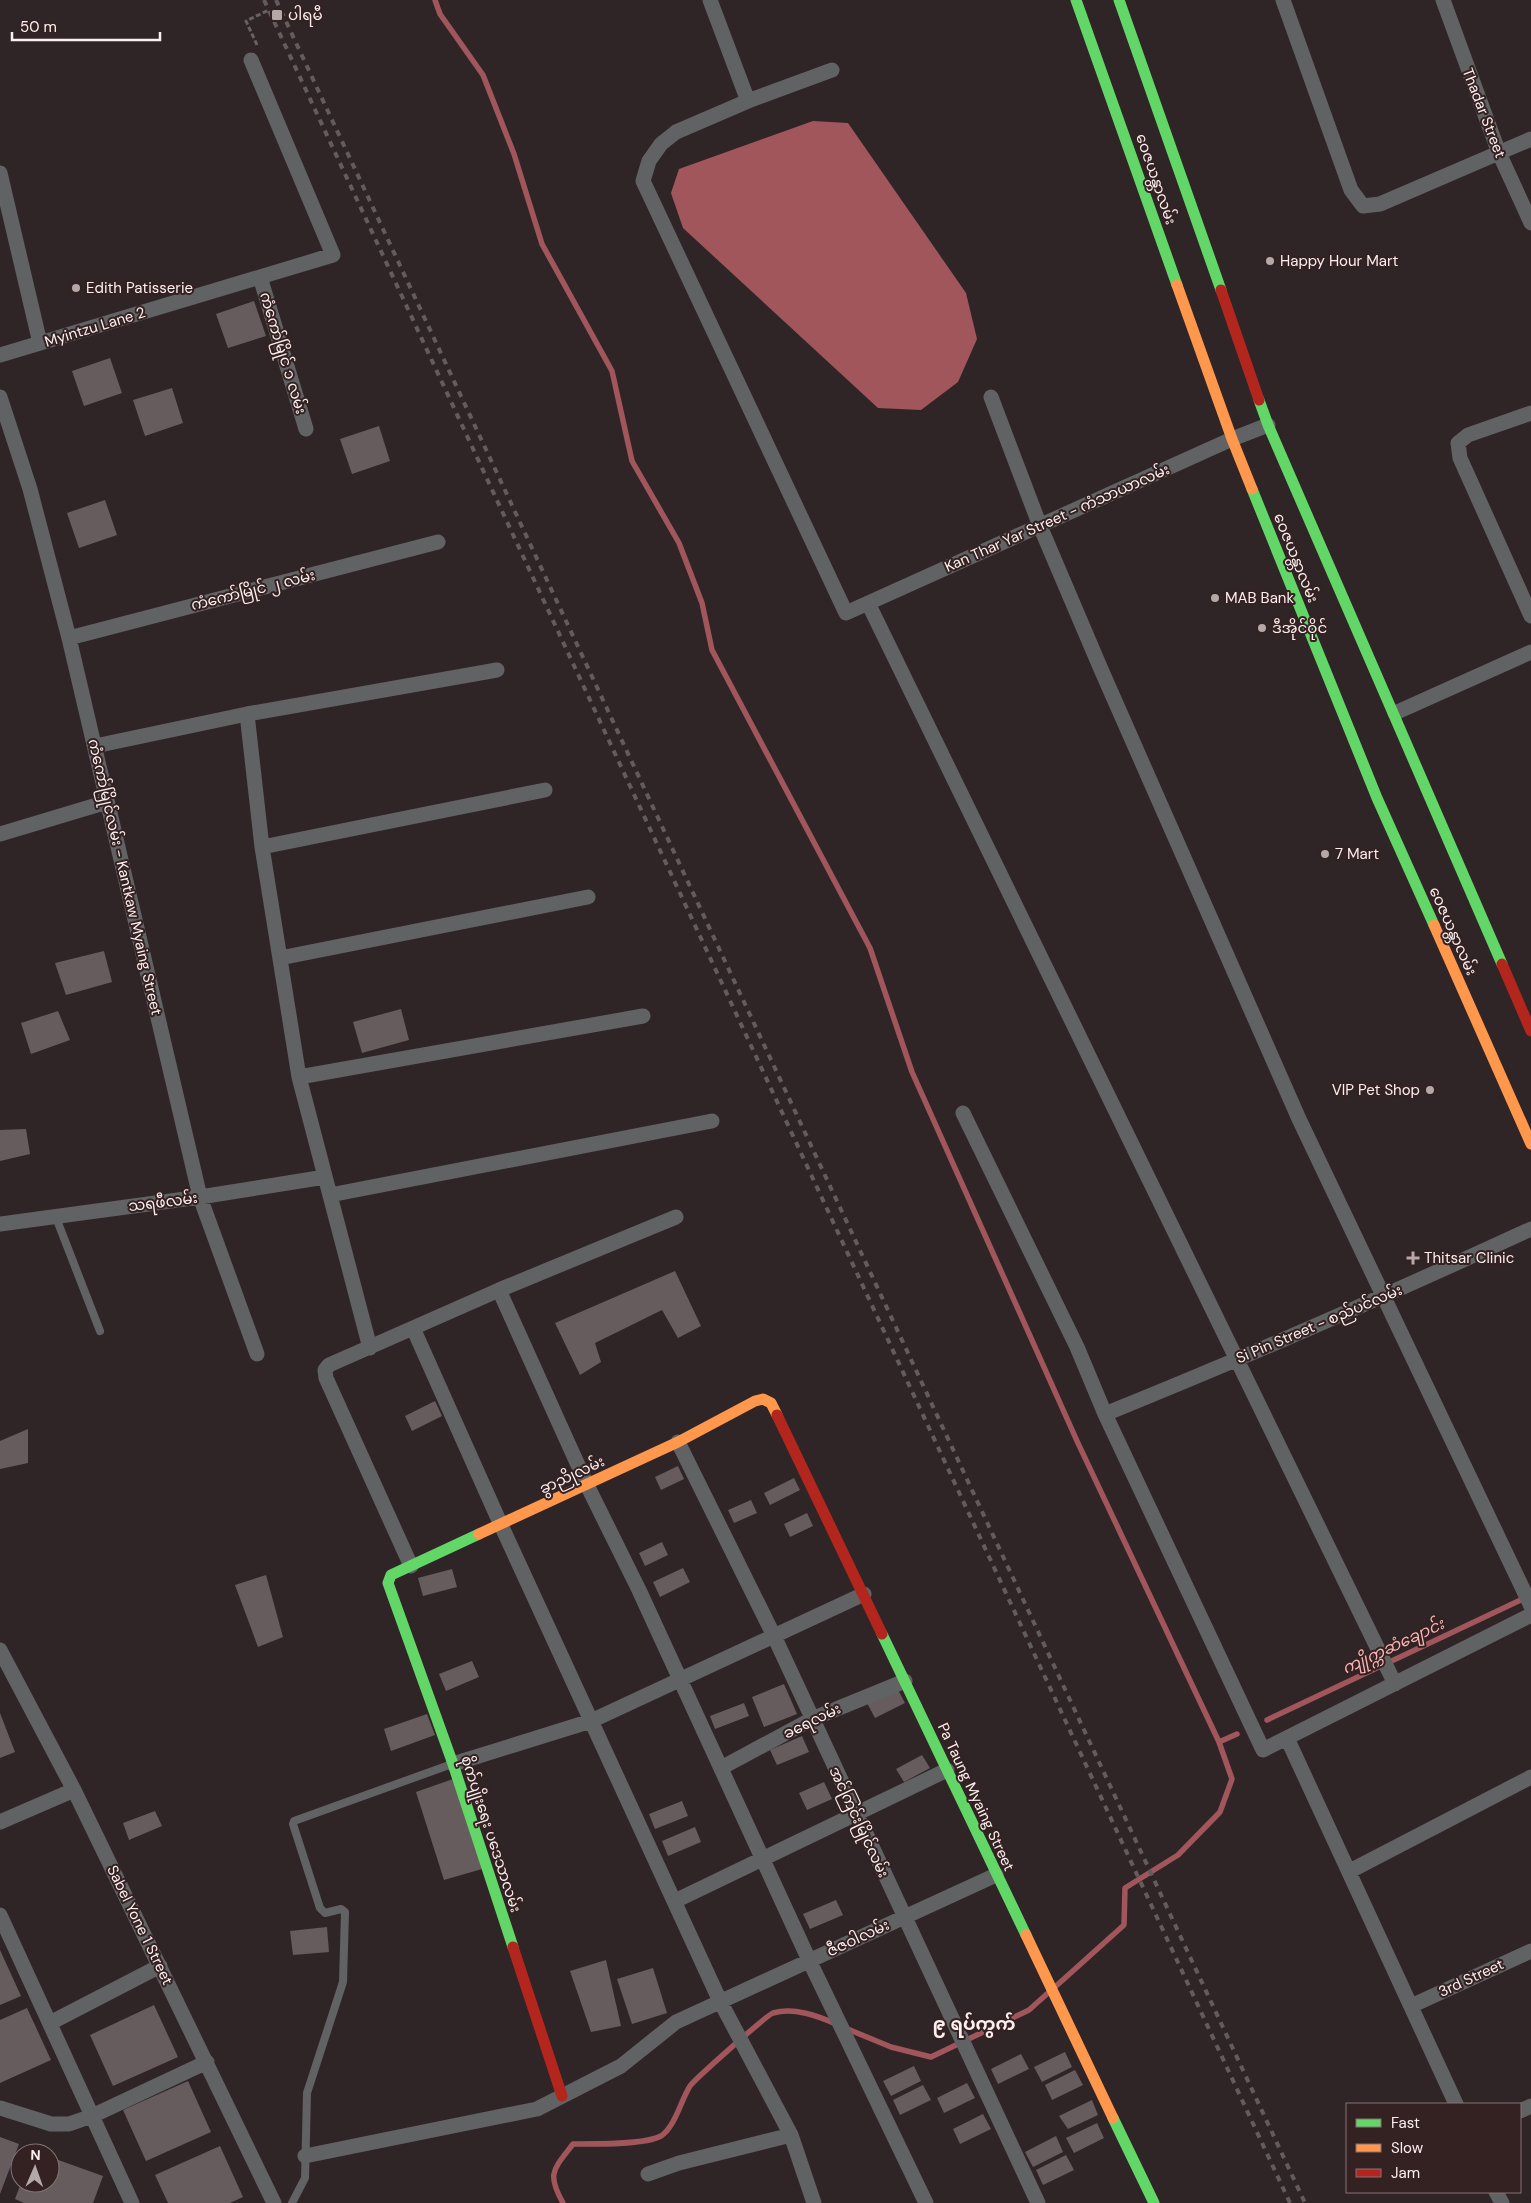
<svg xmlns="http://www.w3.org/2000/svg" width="1531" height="2203" font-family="'DM Sans','Noto Sans Myanmar',sans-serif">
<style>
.water{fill:#a1565c}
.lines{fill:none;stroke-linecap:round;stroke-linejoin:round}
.stream{stroke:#a1565c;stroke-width:5.5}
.building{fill:#665c5d}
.path{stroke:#666163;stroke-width:3;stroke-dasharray:5 2.5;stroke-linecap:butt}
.lane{stroke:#616264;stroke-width:8}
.street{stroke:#616264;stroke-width:15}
.fast{stroke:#63d668;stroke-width:11}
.slow{stroke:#ff974d;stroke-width:11}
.jam{stroke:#b3261e;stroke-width:11}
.rail{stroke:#635c5d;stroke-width:4;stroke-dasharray:6 6;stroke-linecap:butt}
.poi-dot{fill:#b5a8a9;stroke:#342122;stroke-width:2}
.labels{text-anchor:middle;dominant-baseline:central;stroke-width:4;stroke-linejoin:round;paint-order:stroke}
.poi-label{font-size:15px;fill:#fcefef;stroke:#342122;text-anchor:start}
.street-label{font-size:15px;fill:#fcefef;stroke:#342122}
.water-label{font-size:16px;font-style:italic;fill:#fab5b7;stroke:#342122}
.quarter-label{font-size:18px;font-weight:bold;fill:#fcefef;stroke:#342122}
</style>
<rect width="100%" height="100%" fill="#302526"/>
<path class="water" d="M813,121L848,123L966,293L977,339L958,382L921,410L878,408L683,228L671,193L679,169Z"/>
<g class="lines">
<path class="stream" d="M435,0L440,14L483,75L514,154L542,244L612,371L632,461L679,543L702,603L712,650L870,948L912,1072L1077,1441L1219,1742L1232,1779L1220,1812L1178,1855L1125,1888L1124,1925L1055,1987
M1267,1720L1527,1597
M1219,1742L1237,1734
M845,2028L891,2047L931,2057L1029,2010L1048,1993
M563,2203C546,2173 554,2169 573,2144C593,2144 645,2145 661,2136C675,2127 681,2100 690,2086C695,2079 767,2015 773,2013C794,2007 818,2016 836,2024"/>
</g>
<path class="building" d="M254,301L266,336L228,348L216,314Z
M110,358L122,393L84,406L72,371Z
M172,388L183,423L145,436L133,400Z
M379,426L390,461L352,474L340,439Z
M105,500L117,535L79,548L67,513Z
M104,951L112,982L66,995L55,963Z
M401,1009L409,1040L362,1053L353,1022Z
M58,1011L70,1040L31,1054L21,1023Z
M26,1129L30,1154L0,1161V1130Z
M675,1271L701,1326L678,1338L662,1310L595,1343L601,1362L580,1375L555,1323Z
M435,1401L442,1416L412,1431L405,1416Z
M28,1429V1463L0,1469V1441Z
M678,1466L684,1479L661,1490L655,1477Z
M794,1478L800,1490L770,1505L764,1493Z
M751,1500L757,1513L734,1523L728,1510Z
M807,1513L813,1526L790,1537L784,1524Z
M662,1542L668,1555L645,1566L639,1553Z
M683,1568L690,1582L660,1597L653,1582Z
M452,1569L457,1587L423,1596L418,1578Z
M266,1575L283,1637L258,1647L235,1585Z
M472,1661L479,1677L446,1691L439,1674Z
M784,1684L797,1714L764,1727L752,1697Z
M897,1688L905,1703L875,1718L867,1703Z
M744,1703L749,1716L715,1729L710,1716Z
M0,1713L15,1752L0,1758Z
M427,1714L435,1735L391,1751L384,1729Z
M802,1736L809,1752L777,1765L770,1750Z
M922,1755L930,1768L904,1782L896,1769Z
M453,1779L482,1869L444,1880L416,1792Z
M824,1782L832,1799L807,1810L799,1793Z
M682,1801L688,1816L655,1829L649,1814Z
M155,1811L162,1826L129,1840L123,1823Z
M695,1827L701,1842L668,1856L662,1841Z
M836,1900L843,1915L810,1929L803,1914Z
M327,1927L329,1952L293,1955L290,1931Z
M0,1950L21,1996L0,2005Z
M606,1960L621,2026L591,2032L570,1971Z
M653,1968L667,2013L632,2024L617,1979Z
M154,2005L178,2057L113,2086L90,2035Z
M27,2008L51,2060L0,2083V2020Z
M1065,2052L1072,2067L1042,2082L1034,2067Z
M1021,2054L1029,2069L998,2084L991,2069Z
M914,2066L921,2081L891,2096L883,2081Z
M1075,2070L1083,2085L1052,2100L1045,2085Z
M188,2081L211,2132L146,2161L123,2110Z
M967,2083L975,2098L944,2113L937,2098Z
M923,2085L931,2100L900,2115L893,2100Z
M1092,2100L1098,2115L1068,2129L1059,2116Z
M983,2114L991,2129L960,2144L953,2129Z
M1097,2123L1104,2138L1074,2153L1066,2138Z
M1056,2136L1063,2152L1033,2167L1025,2152Z
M0,2137L19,2144L0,2194Z
M220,2146L243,2197L230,2203H168L155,2175Z
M1066,2155L1074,2170L1043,2185L1036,2170Z
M50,2157L103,2176L93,2203H24L15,2199L21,2183H50Z"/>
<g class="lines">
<path class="path" d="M257,45L246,21L269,10"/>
<path class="lane" d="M55,1215L100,1331
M292,2203L305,2178L307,2093L343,1982L345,1912L341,1909L325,1913L320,1908L293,1824L294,1821L452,1764"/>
<path class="street" d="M710,0L748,101
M1283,0L1351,190L1363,206L1380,204L1531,139
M1443,0L1499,153L1531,223
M832,70L748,101L676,132L661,144L649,161L643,181L846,613L1232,439L1268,425
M0,173L40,343
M260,277L306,429
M0,355L333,255L251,60
M0,397L30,489L69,638L200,1197L257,1354
M991,397L1040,526L1100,667L1299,1119L1531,1606
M1531,413L1468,435L1458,443L1460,458L1531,616
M868,603L1395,1684
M69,638L438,542
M1395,713L1531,652
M247,714L262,847L299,1077L370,1348
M95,746L247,714L497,670
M0,834L107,802
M262,847L545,790
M280,958L588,897
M299,1077L643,1016
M963,1113L1077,1347L1105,1414L1263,1750L1531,1615
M330,1195L712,1121
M0,1224L200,1197L325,1177
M499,1290L587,1485L639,1590L809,1960L926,2203
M413,1328L501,1525L720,2001L791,2135L814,2203
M1105,1414C1249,1356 1390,1294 1531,1229
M678,1442L774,1636L1038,2203
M411,1566L326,1378L325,1370L329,1365L499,1290L676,1217
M0,1650L74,1790L274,2203
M1287,1738L1456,2104
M453,1764L591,1721L864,1594
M721,1768L812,1719L905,1681
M0,1822L74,1790
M1350,1871L1531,1777
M675,1901L947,1770
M0,1915L132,2203
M1411,2006L1531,1951
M50,2023L160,1966
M0,2108L51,2124H69L92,2116L207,2062
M1520,2111L1531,2106
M305,2156L537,2109L621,2066L676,2022L996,1875
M648,2174L679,2163L791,2135
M1496,2192L1502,2203"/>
<path class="fast" d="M1076,0L1177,285
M1119,0L1221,290
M1259,400L1268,425L1502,964
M1252,489L1377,798L1434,925
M479,1534L391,1575L388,1583L453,1764L513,1947
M882,1634L1026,1935
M1113,2118L1154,2203"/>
<path class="slow" d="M1177,285L1232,439L1252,489
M1434,925L1531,1144
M479,1534L678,1442L755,1401L763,1399L771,1403L777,1415
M1026,1935L1113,2118"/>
<path class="jam" d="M1221,290L1259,400
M1502,964L1531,1031
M777,1415L882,1634
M513,1947L562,2096"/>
<path class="rail" d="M264,0L1290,2203
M276,0L1305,2203"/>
</g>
<g class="poi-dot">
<rect x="271" y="9" width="12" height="12" rx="2.5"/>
<circle cx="1270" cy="261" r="5"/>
<circle cx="76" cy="288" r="5"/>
<circle cx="1215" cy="598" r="5"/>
<circle cx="1262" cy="628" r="5"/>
<circle cx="1325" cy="854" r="5"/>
<circle cx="1430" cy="1090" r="5"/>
<path d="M1410.5 1250.5h5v5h5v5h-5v5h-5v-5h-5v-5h5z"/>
</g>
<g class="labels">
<g class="poi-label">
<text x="288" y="15">ပါရမီ</text>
<text x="1280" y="261">Happy Hour Mart</text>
<text x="86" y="288">Edith Patisserie</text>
<text x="1225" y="598">MAB Bank</text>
<text x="1272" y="628">ဒီအိုင်ဝိုင်</text>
<text x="1335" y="854">7 Mart</text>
<text x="1420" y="1090" text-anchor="end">VIP Pet Shop</text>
<text x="1424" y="1258">Thitsar Clinic</text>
</g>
<g class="street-label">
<text transform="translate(1484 113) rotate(69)">Thadar Street</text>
<text transform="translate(1156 179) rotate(71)">ဝေဇယန္တာလမ်း</text>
<text transform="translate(95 327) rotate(-17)">Myintzu Lane 2</text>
<text transform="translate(283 353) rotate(73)">ကံကော်မြိုင် ၁ လမ်း</text>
<text transform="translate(1057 518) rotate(-24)">Kan Thar Yar Street - ကံသာယာလမ်း</text>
<text transform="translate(1296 558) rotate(68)">ဝေဇယန္တာလမ်း</text>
<text transform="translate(253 590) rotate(-14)">ကံကော်မြိုင် ၂ လမ်း</text>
<text transform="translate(125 877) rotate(77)">ကံကော်မြိုင်လမ်း - Kantkaw Myaing Street</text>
<text transform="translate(1453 931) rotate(66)">ဝေဇယန္တာလမ်း</text>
<text transform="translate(163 1202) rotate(-7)">သရဖီလမ်း</text>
<text transform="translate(1319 1324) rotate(-23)">Si Pin Street - စည်ပင်လမ်း</text>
<text transform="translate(572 1475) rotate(-25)">ခွာညိုလမ်း</text>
<text transform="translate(812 1721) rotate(-26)">ခရေလမ်း</text>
<text transform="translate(976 1797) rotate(65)">Pa Taung Myaing Street</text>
<text transform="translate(859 1822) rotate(65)">အင်ကြင်းမြိုင်လမ်း</text>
<text transform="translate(491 1834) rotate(72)">စိုက်ပျိုးရေး ပဒေသာလမ်း</text>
<text transform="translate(140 1925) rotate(64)">Sabel Yone 1 Street</text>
<text transform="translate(858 1938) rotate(-25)">ဇီဇဝါလမ်း</text>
<text transform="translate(1471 1978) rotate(-25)">3rd Street</text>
</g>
<g class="water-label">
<text transform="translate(1393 1646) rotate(-25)">ကျိုက္ကဆံချောင်း</text>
</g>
<g class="quarter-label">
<text x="974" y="2024">၉ ရပ်ကွက်</text>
</g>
</g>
<rect x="1346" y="2103" width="175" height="90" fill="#342122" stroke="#847374"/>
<rect x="1356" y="2119" width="25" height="8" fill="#63d668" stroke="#847374"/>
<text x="1391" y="2128" font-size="15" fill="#fcefef">Fast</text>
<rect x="1356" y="2144" width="25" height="8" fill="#ff974d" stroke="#847374"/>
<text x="1391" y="2153" font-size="15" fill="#fcefef">Slow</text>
<rect x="1356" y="2169" width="25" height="8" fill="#b3261e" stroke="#847374"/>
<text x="1391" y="2178" font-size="15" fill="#fcefef">Jam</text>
<g transform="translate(35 2168) rotate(2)"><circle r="24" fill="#342122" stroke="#847374"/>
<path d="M0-4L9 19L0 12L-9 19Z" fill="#b5a8a9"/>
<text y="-8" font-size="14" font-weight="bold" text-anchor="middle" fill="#fcefef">N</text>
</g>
<path d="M12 32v8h148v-8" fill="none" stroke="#fcefef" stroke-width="2.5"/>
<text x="20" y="32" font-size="15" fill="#fcefef" stroke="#342122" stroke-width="4" paint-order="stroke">50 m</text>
</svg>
